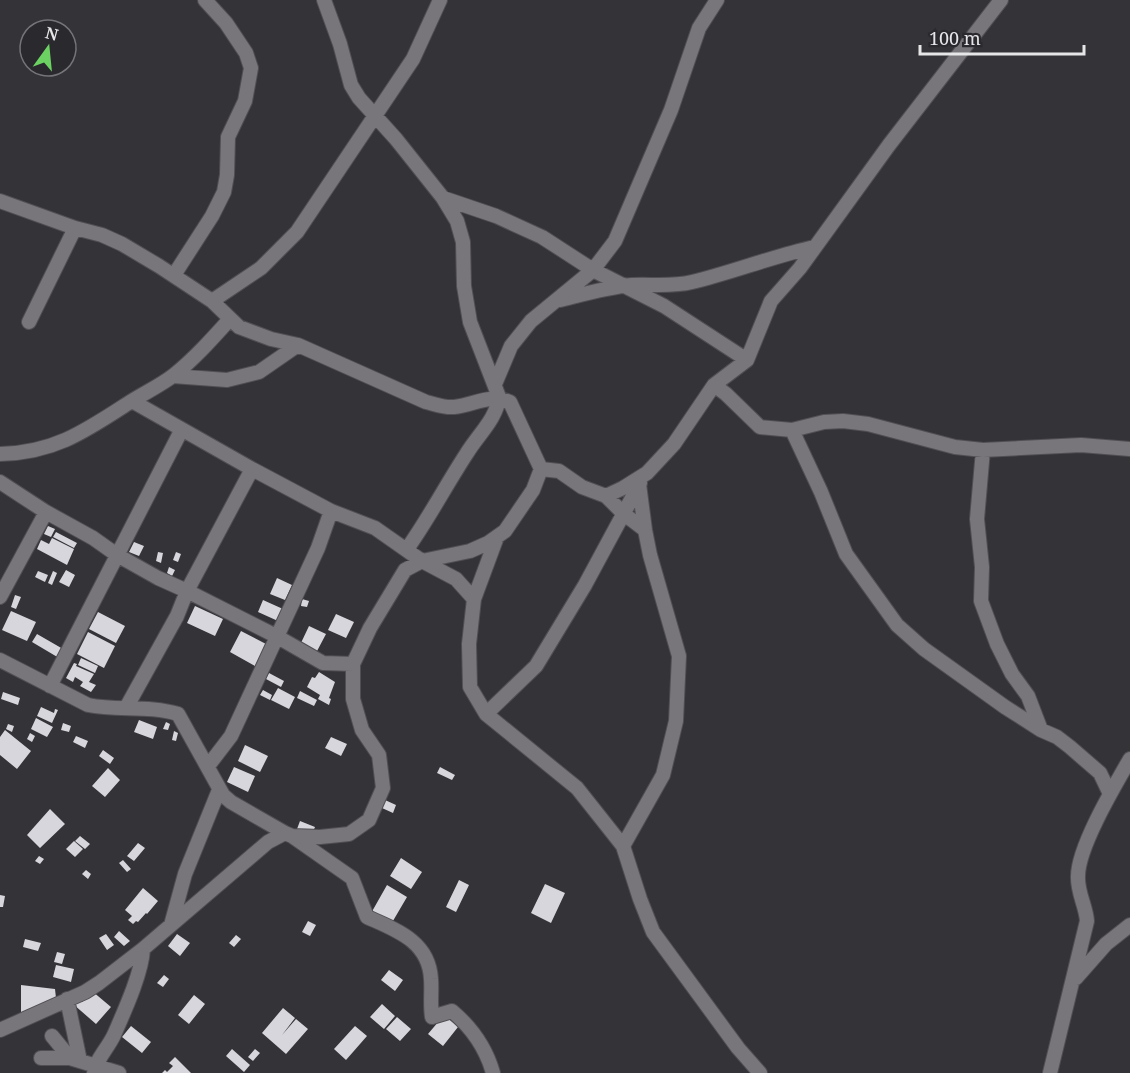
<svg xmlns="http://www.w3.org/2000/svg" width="1130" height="1073" font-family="'Noto Serif',serif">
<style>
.building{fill:#d6d6dc}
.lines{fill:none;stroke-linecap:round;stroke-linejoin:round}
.minor-casing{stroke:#514f53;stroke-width:16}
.minor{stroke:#78767b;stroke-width:14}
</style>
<rect width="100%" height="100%" fill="#343337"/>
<path class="building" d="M48,526L55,529L51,537L44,534Z
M56,532L77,543L74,548L53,537Z
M52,538L74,549L67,565L37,549L41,540L49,544Z
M134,542L144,546L139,556L129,552Z
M158,552L163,553L161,563L156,561Z
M176,552L181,554L178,562L173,560Z
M169,567L175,570L172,576L167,573Z
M66,570L75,575L69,587L59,582Z
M38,571L48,575L45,582L35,577Z
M53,571L57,573L52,585L48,583Z
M277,578L292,585L285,600L270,594Z
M15,595L21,597L16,609L11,607Z
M302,599L309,601L307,607L301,606Z
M263,600L283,609L278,621L258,612Z
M195,606L223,619L215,636L187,623Z
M11,611L36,622L27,641L2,630Z
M98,612L125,626L116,643L89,629Z
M336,614L354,622L346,638L328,630Z
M309,626L326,634L316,653L300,645Z
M241,631L266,644L255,666L230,652Z
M88,632L115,646L104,668L77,654Z
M37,634L63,649L59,658L32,642Z
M81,658L98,666L95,673L78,665Z
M74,663L77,664L76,666L94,674L89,682L96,685L91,692L80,686L83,682L75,677L73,682L66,678Z
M319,672L335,682L329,698L331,699L329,705L318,699L320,695L307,687L312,677L315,678Z
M269,673L284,681L281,687L266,679Z
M278,688L295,697L289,709L271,700Z
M263,690L272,695L270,700L260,695Z
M300,691L317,700L314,706L297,698Z
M3,692L20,698L18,705L1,699Z
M41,707L54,713L55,709L58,710L52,723L37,716Z
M36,718L53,727L47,737L31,729Z
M139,720L157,727L153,739L134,732Z
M166,722L170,724L168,730L163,729Z
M63,723L71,726L69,732L61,730Z
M8,724L14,726L12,732L6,729Z
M5,730L31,751L17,769L0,755V737Z
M174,731L178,733L176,741L172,740Z
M30,733L35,736L32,742L27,739Z
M76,736L88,741L85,748L73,742Z
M331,737L347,744L341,756L325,748Z
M245,745L268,756L260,772L238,761Z
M103,750L114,758L110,764L99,756Z
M234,767L255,776L248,792L227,782Z
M440,767L455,775L452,780L437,773Z
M108,768L120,780L105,797L92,786Z
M385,800L396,805L393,813L382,808Z
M50,809L65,824L40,848L27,835Z
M300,821L315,827L312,834L297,829Z
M80,836L90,844L85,849L75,841Z
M74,841L83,849L75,857L66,849Z
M138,843L145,848L134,861L127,856Z
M39,856L44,859L40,864L35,861Z
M401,858L422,872L411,889L390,876Z
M123,860L131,869L127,872L119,863Z
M86,870L91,874L88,879L82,874Z
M459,880L469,885L456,912L446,907Z
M545,884L565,893L551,923L531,913Z
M387,885L407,897L390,926L370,915Z
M143,888L158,901L147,914L146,913L138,922L136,921L133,924L128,920L132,916L125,910Z
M0,895L5,896L3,907H0Z
M308,921L316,925L310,936L302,932Z
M119,931L130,941L124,946L114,937Z
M106,934L114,945L107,950L99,938Z
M177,934L190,943L180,956L168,946Z
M236,935L241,939L234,947L229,943Z
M25,939L41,943L38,951L23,947Z
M57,952L65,954L62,964L54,962Z
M56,965L74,969L71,982L53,977Z
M389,970L403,980L395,991L381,980Z
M164,975L169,979L163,987L157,983Z
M21,985L55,989L56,998L21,1017Z
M92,991L111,1007L96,1024L73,1004L78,999L82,1002Z
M194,995L205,1004L189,1024L178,1015Z
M382,1004L395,1016L384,1029L370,1017Z
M283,1008L295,1018L282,1035L296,1019L308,1029L286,1054L262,1033Z
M444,1015L458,1027L443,1046L428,1034Z
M397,1017L411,1029L400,1041L386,1029Z
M131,1026L151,1042L142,1053L122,1037Z
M355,1026L367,1036L346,1060L334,1049Z
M232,1049L250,1065L244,1072L226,1056Z
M255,1049L260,1053L253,1061L248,1057Z
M175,1057L191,1073H162L165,1070L167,1072L173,1066L169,1063Z"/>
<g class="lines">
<g class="minor-casing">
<path id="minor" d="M324,0L340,44L351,85L359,98L396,139L443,198L457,221L463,242L464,286L470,322L499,397C497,418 478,435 467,453C446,485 429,518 407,549
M443,198L496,216L542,237L593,270L664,306L747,360
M0,201L75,228L102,235L122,244L159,266L212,301L239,327L271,339L298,345L426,402C435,404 444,408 454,407C474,405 491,393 510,402L541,469
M174,275L212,216L224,192L227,175L228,137L245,101L251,68L246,53L226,23L205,0
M560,300C584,294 608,287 632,285C652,284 672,287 692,282C734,272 773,256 815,247
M212,301L261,268L297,232L413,59L440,0
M29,322L75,228
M173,376L227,380L259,372L298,345
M495,384L511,346L531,321L593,270L615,241L671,110L699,28L717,0
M714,385L726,394L760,427L792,430L824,422L843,421L868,424L955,447L983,450L1081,445L1130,449
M132,401L252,469L331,511L375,528L422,561L456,579L474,599L469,644L470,687L486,714L577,788L623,846L640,899L653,932L738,1048L760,1073
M792,430L821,492L846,554L897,625L924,649L1005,707L1041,730L1057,737L1070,747L1100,773L1110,794
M983,450L977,519L982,567L981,601L997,644L1012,674L1028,696L1041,730
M0,454C53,453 84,432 127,404C142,394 160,386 174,375C195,358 212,339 230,319
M252,469L187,591L276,636L323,663L353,664
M0,482L46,512L93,538L117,555L158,578L187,591L177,616L126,708
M606,496L624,514L645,530
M0,597L46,512
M474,599L497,537
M0,660L88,705C117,711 149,705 178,714L223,795L231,802L285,833
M50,686L181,431
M486,714L536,666L585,585L640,483
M208,766L231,736L318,548L331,511
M292,836L352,878L367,917C396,930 429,941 431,979C432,991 430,1004 432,1017L452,1011C472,1028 486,1048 493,1073
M623,846L663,775L676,721L679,656L650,555L645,530L639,484
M171,925L185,874L219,790
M1076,978L1106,944L1130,925
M67,999L80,1061
M0,1030L85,992L99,983L143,949L268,842L285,833L292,836L320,837L349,834L369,820L383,788L379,755L362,730L353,699V664L370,628L405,570L422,561L470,551L488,543L505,531L533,490L541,469L559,471L582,487L606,496L623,488L647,473L674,444L714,385L747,360L771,301L800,268L889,145L1001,0
M52,1036L70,1058
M41,1058H70L119,1073
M94,1073C96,1059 108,1048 114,1035C124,1012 142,973 143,949
M1050,1073L1087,921C1086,906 1077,892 1078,876C1078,847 1115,785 1130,759"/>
</g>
<use href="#minor" class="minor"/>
</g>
<g transform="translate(48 48) rotate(15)"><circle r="28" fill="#2a292d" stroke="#757478" stroke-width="1.5"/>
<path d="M0-4.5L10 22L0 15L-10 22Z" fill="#6cd362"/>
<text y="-9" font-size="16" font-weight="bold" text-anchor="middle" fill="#e6e5e8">N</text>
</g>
<path d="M920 45v9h164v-9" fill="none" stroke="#e6e5e8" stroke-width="3"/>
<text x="929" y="45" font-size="18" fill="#e6e5e8" stroke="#2a292d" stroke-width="4.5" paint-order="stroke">100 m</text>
</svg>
